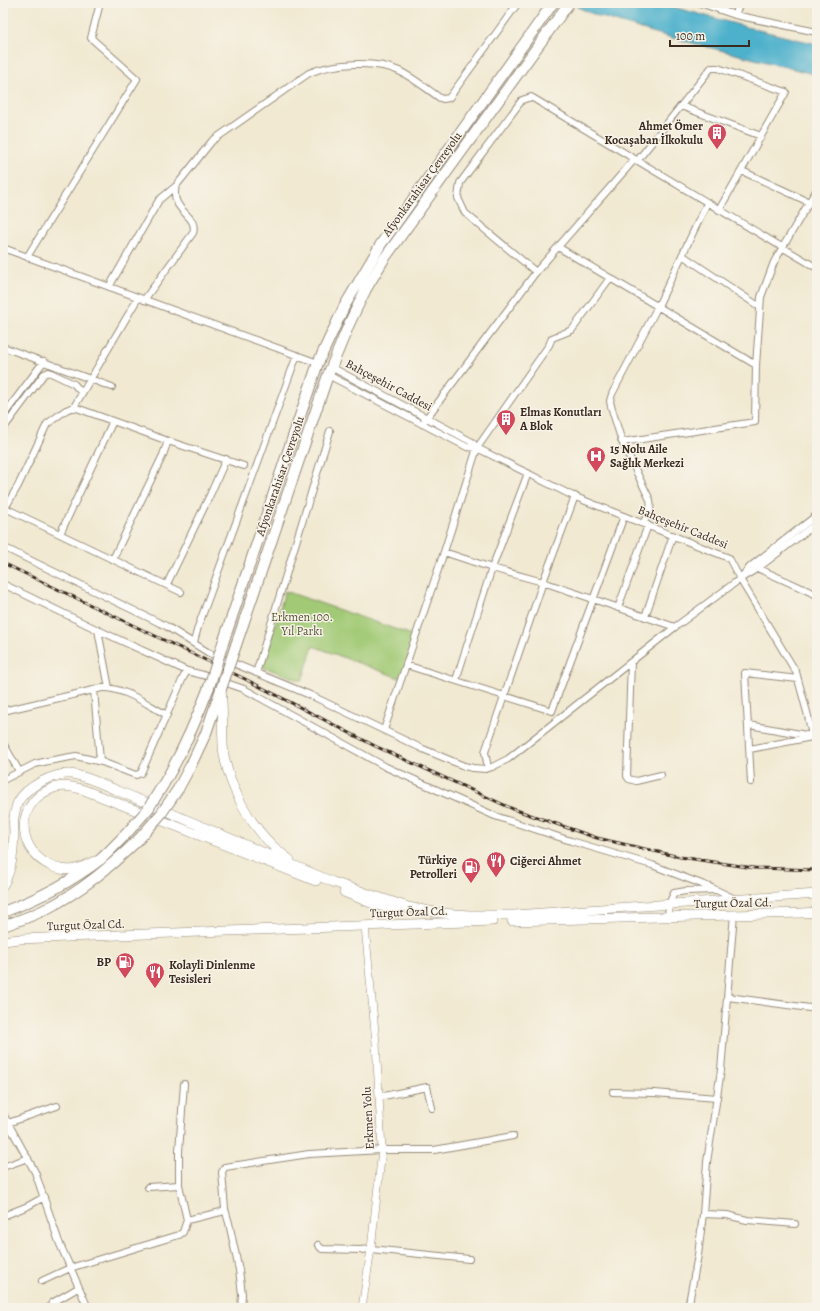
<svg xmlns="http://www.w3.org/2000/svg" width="820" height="1311" font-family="Alegreya,serif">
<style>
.green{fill:#a2ca76;stroke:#6e7a4a}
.water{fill:#4db1cc;stroke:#446e75}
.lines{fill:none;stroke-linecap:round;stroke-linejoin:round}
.minor-casing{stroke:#968a78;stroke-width:8}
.tertiary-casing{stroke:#968a78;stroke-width:8}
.primary-casing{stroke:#968a78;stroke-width:10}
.trunk-casing{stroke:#968a78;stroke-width:12}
.minor{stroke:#fff;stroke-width:6}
.tertiary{stroke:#fff;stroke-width:7}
.primary{stroke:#fff;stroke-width:9}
.trunk{stroke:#fff;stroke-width:10}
.rail-casing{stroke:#3b2a1e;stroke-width:3}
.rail{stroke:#f7f3e8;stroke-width:1.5;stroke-dasharray:4.5;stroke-linecap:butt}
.trunk-bridge-casing{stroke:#968a78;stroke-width:12;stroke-linecap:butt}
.trunk-bridge{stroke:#fff;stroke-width:10}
.labels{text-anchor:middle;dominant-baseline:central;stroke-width:3;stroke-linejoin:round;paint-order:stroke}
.poi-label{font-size:12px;font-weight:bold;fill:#3b2a1e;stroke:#f7f3e8;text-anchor:start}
.street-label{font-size:12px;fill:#3b2a1e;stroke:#f7f3e8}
.park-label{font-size:12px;fill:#555234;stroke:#f7f3e8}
</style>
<rect width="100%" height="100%" fill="#f7f3e8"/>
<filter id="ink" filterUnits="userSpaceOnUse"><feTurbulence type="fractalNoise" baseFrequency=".025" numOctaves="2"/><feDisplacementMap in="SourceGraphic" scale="8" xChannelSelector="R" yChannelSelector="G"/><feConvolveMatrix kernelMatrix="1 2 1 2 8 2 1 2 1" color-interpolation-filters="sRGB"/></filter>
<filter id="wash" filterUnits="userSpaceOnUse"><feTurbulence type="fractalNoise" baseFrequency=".012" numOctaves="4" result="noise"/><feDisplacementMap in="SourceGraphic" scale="16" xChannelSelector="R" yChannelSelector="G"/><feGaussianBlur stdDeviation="0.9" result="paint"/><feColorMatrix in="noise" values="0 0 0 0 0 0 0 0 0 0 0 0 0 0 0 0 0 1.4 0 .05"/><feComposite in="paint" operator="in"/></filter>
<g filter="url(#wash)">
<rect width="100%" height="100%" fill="#f1e9d2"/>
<path class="green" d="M285,591L415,636L402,679L313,646L302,681L263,667Z"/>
<path class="water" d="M580,3H659L754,29L817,44V75L669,37L598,16L577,7Z"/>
</g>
<g filter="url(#ink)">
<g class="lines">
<g class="minor-casing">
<path id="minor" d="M700,3L735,15L817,32
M735,15L740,3
M681,106L761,136
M637,161L711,68H718L786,92L719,210
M742,171L809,202
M558,247L756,365
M3,248L318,363
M682,255L760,307
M27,257L137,79L91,38L100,3
M536,272L465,213L458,198L460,183L522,100L531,97L817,268
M109,287L159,200L176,186
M144,300L193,233C199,214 169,212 176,186L212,141L309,73C333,63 375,60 399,71C414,78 427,89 440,98L443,99L449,98L518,3
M3,347L112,387
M331,367L472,442L477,448L573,496L729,558L740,579L796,672L808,716L812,736L749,725
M328,375L467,447L477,448
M74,407L168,441L244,466
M3,416L44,361
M422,424L536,272L634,160
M3,429L44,374L49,372L74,384L82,393
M622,442L755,422L756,365L761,297L774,262L817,189
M3,507L181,592
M5,508L18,486L47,424L66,410L74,407L138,298
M643,523C648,516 652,510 650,500L622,442L611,406L610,401L612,394L658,306L707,203
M60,534L113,421
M3,547L166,626L209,653L310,695L423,749L464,766L473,768L486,769L492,767L508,759L675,627
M444,552L492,568L543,582L675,627L740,579L758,568L817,523
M113,559L163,455L168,441
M755,567L817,595
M743,575L751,566L817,515
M3,584L98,630L187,671L183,678L141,773L136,775L133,774L102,762L76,756L48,761L35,764L3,780
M167,584L210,495L226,459
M618,608L648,525
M645,617L673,535
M98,630L109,688
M194,642L198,627L297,355
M631,662L627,776L629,779L636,781L661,775
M406,665L552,711L624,516
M187,671L203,675L244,689L386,767L495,816L571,841L652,865L712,888L735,899
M256,673L330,431
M456,680L492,568L528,473
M94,690L100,761
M3,711L102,688C124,687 148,705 167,715
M384,730L444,552L477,448L549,345L552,338L572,330L610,278
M3,743L19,771
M750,749L817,736
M488,768L485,752L543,582L575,496
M751,782L745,673L798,679
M668,916L669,904L674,893L686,891L715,890
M728,997L817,1009
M613,1092L654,1093L717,1098
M379,1097L427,1087L432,1108
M3,1114L35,1172L59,1242L88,1308
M8,1123L57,1106
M3,1167L28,1158
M148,1187L179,1185
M703,1214L727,1215L747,1220L795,1224
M3,1216L28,1206L44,1197
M187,1220L221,1212L225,1209
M318,1245L322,1249L360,1250L371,1249L469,1259
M42,1281L70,1268L179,1235L183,1232L187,1220L179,1185V1151L184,1084
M50,1308L52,1303L78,1288
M241,1308L242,1294L239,1270L229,1223L225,1209L222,1172L225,1167L309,1154L382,1150H434L513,1136
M688,1308L698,1255L703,1214L707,1162L721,1070L734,914"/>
</g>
<g class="tertiary-casing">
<path id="tertiary" d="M362,1308L371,1249L382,1150L376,1043L365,926"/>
</g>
<g class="primary-casing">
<path id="primary" d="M221,690C224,712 221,733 224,755C230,788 249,823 273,846C278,851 284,855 290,860
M95,861C89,863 82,868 75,869C67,871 56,869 49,865C21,851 15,815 40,795C45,792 51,788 57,787C66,785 75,787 84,790L316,881
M3,885C13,868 13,851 14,832C14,827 13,821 14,817C15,812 16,806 18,802C26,787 53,773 70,774C84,775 102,784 116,790L333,882L408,907L440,913L469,915H514L817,894
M344,892L376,905L400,911
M512,921L802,913L817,912
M3,941L20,939L92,936L493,921"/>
</g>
<g class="trunk-casing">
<path id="trunk" d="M223,643L318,363L344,307L381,244L553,3
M236,645L328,375L350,322L366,289L384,259L569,3
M163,785C182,753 196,721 209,687
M178,789L191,765L206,733L221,689
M3,912C38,899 71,882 101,859C110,851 119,841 127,833
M3,926C17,921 33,916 46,909C82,891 111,866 139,839"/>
</g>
<use href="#minor" class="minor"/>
<use href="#tertiary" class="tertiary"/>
<use href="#primary" class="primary"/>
<use href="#trunk" class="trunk"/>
<g class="rail-casing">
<path id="rail" d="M3,563L245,679L375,746L513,809L597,838L680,857L754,868L817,870"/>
</g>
<use href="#rail" class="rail"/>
<g class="trunk-bridge-casing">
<path id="trunk-bridge" d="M209,687L223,643
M221,689L236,645
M127,833L148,809L163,785
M139,839L161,814L178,789"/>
</g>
<use href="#trunk-bridge" class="trunk-bridge"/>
</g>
</g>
<defs>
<g id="building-pin" transform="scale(1)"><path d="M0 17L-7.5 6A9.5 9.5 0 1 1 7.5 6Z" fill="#d1495b" stroke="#f7f3e8"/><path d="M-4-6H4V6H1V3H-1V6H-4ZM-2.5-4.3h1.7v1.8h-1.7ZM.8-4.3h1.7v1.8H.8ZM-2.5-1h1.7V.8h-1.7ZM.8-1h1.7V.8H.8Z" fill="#fff"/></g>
<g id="hospital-pin" transform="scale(1)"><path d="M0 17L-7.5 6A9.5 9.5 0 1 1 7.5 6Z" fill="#d1495b" stroke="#f7f3e8"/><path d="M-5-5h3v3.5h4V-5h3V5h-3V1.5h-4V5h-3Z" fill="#fff"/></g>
<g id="restaurant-pin" transform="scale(1)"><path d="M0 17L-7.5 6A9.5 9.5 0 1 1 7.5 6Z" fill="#d1495b" stroke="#f7f3e8"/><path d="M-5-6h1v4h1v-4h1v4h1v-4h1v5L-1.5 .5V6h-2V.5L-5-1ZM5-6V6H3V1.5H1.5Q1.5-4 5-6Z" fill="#fff"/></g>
<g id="fuel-pin" transform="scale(1)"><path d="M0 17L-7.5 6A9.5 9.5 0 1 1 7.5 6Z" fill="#d1495b" stroke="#f7f3e8"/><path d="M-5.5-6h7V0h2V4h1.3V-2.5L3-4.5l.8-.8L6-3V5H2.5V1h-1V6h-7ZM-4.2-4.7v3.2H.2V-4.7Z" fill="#fff"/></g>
</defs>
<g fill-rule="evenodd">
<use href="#building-pin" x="717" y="133"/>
<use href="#building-pin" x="506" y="419"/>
<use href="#hospital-pin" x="596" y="456"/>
<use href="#restaurant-pin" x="496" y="861"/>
<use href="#fuel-pin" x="471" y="867"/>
<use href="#fuel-pin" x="125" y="962"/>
<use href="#restaurant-pin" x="155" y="972"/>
</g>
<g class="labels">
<g class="poi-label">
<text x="703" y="126" text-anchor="end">Ahmet Ömer<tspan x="703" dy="14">Kocaşaban İlkokulu</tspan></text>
<text x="520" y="412">Elmas Konutları<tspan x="520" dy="14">A Blok</tspan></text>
<text x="610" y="449">15 Nolu Aile<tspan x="610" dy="14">Sağlık Merkezi</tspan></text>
<text x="457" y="860" text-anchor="end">Türkiye<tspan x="457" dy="14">Petrolleri</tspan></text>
<text x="510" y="861">Ciğerci Ahmet</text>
<text x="111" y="962" text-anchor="end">BP</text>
<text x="169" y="965">Kolayli Dinlenme<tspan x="169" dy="14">Tesisleri</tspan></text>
</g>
<g class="street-label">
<text transform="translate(422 184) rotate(-54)">Afyonkarahisar Çevreyolu</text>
<text transform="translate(389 385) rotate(28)">Bahçeşehir Caddesi</text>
<text transform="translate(280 476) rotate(-71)">Afyonkarahisar Çevreyolu</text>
<text transform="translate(683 527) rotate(22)">Bahçeşehir Caddesi</text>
<text transform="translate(733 903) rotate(-1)">Turgut Özal Cd.</text>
<text transform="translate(409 912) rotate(-2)">Turgut Özal Cd.</text>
<text transform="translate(86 925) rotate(-2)">Turgut Özal Cd.</text>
<text transform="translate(368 1118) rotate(-93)">Erkmen Yolu</text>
</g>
<g class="park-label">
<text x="302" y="617">Erkmen 100.<tspan x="302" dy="14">Yıl Parkı</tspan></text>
</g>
</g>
<rect width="820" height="1311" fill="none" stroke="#f7f3e8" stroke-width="16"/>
<path d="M670 40v6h79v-6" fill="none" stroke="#3b2a1e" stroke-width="2"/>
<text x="676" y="40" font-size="12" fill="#3b2a1e" stroke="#f7f3e8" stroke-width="3" paint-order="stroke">100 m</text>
</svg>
